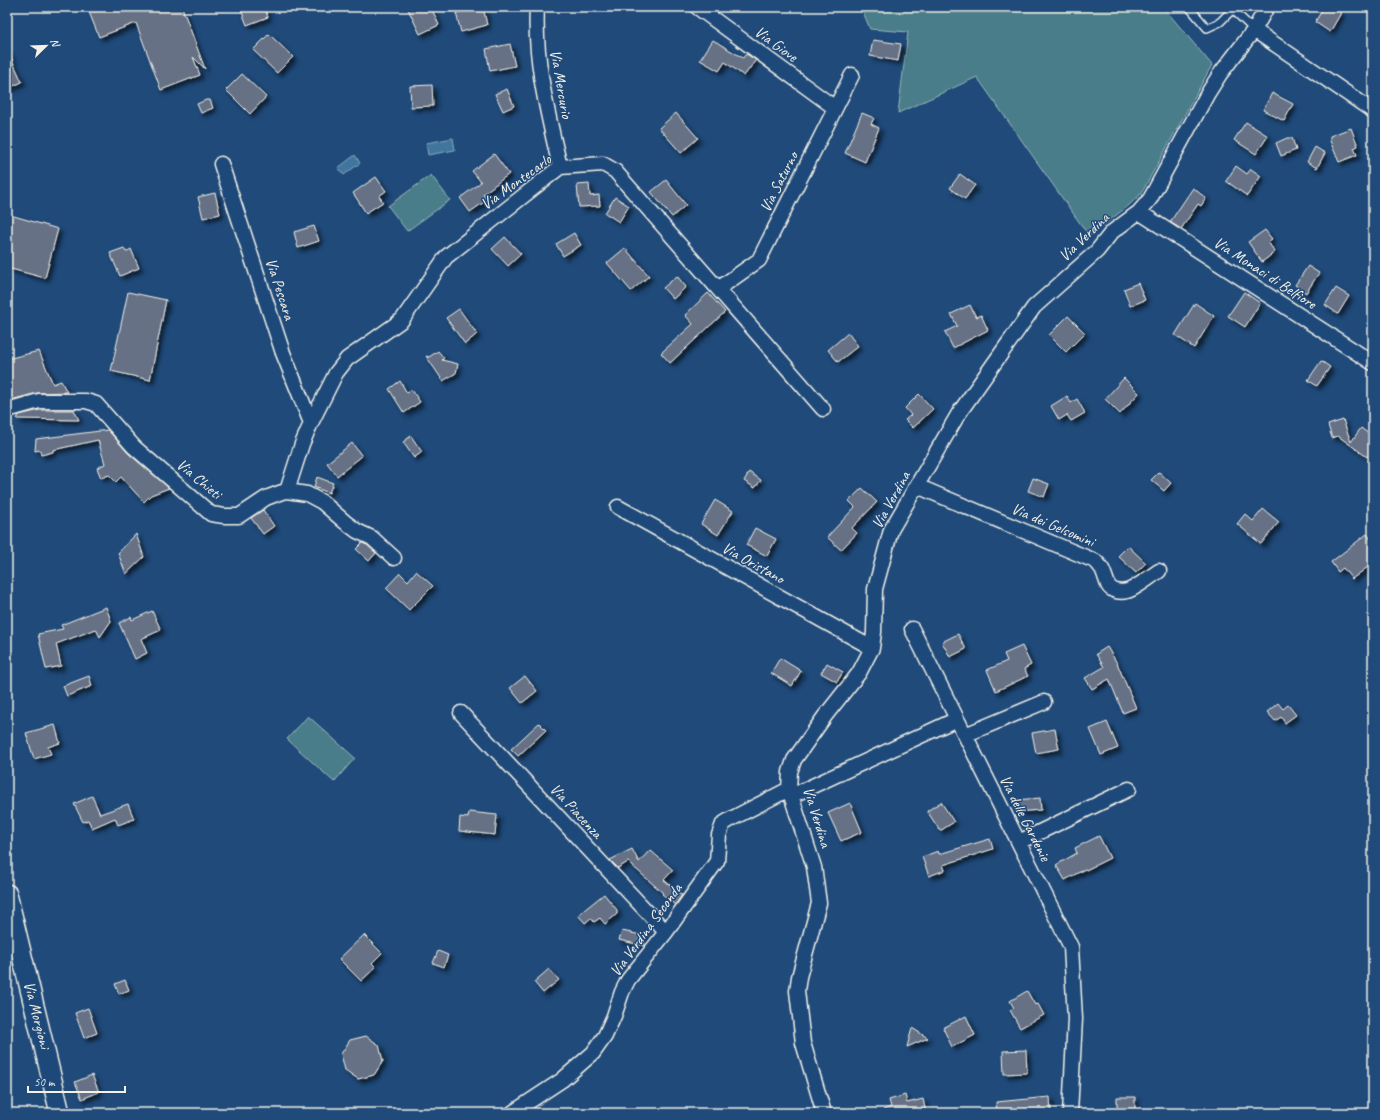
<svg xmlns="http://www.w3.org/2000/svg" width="1380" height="1120" font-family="Caveat,sans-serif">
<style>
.green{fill:#497d8a;stroke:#9eb7b9}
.water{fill:#41769e;stroke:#89a7bc}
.building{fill:#667186;stroke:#f4f1e8;filter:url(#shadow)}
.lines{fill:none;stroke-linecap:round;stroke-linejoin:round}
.lane-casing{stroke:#f4f1e8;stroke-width:10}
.street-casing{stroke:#f4f1e8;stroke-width:17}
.secondary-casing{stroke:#f4f1e8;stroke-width:22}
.lane{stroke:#1f4a7a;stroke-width:7}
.street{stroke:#1f4a7a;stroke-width:14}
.secondary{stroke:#1f4a7a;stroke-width:19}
.labels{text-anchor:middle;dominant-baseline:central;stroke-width:3;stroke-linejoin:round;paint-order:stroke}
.street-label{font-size:16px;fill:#f4f1e8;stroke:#1f4a7a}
</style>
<defs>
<filter id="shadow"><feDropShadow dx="3.5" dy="3.5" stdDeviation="2" flood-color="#0009"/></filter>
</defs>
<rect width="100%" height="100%" fill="#1f4a7a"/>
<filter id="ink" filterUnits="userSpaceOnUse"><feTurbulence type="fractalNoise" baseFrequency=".025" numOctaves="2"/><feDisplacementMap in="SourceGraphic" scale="8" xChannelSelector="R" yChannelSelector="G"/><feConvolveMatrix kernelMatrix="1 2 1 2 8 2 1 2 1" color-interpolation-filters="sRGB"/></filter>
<g filter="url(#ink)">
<path class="green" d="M861,7H1163L1212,65L1141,194L1128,206L1089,236L977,77L898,113L908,32L870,29Z
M431,175L450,200L407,231L388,206Z
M308,716L355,758L334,782L287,739Z"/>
<path class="water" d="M453,138L455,150L428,155L426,143Z
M355,155L360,163L344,175L338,168Z"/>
<path class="building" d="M87,7H182L205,69L193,57L200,75L161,90L136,23L99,37Z
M240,7H264L268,17L247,25Z
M407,7H431L439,25L420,34Z
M479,7H483L487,25L461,32L456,13Z
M1324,7H1332L1341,13L1330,32L1315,22Z
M269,34L293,57L277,73L253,50Z
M713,40L743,58L746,54L756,60L744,76L725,62L719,71L700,60Z
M873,40L901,44L898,61L870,56Z
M510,44L515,66L490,71L486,49Z
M7,49L22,82L7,89Z
M242,74L266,97L250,114L226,90Z
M432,85L433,106L411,107L410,86Z
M507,89L514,106L503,111L495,94Z
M1272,93L1293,104L1284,121L1263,110Z
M206,100H210L213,108L201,113L197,104Z
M676,113L698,138L681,153L659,128Z
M862,113L874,118L871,124L879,128L865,162L845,153Z
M1246,122L1268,136L1256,154L1234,140Z
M1351,128L1358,146L1354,148L1357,155L1339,162L1330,141V136Z
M1287,138H1292L1296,150L1281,156L1276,143Z
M1315,147L1325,153L1317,168L1307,162Z
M494,154L509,174L483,194L487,200L470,212L460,198L481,182L472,171Z
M1236,166L1247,174L1251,169L1261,176L1247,196L1226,181Z
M960,174L975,185L965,199L950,188Z
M376,177L386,191L379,196L383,202L366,213L353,193Z
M666,180L686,205L672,217L651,192Z
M589,184L590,196L599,195L600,206L579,207L577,185Z
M1193,188L1206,198L1201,206L1198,204L1181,229L1170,222Z
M215,193L220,214L203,218L198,197Z
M615,197L629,206L619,222L605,213Z
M7,214L58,229L45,278L7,268Z
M314,226L319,241L298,248L294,232Z
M1265,230L1272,239L1268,242L1275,252L1262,262L1248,242Z
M574,233L581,245L563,256L556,244Z
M505,237L521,254L508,266L492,249Z
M124,248L126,252L131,249L139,268L120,276L110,253Z
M625,248L649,276L631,291L607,263Z
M1308,266L1319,273L1306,293L1295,285Z
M677,276L686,287L673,299L663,288Z
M1138,283L1145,300L1130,306L1124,289Z
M1336,288L1349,296L1338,314L1325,305Z
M128,292L166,300L150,380L111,371Z
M1244,292L1260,303L1245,327L1228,316Z
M708,293L725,312L670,363L661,353L693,324L685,315Z
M1195,303L1214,316L1194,348L1175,335Z
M970,305L976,317L981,315L988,330L953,348L945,332L957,326L951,314Z
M459,309L477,334L465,344L446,318Z
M1068,316L1085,333L1066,352L1049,335Z
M848,333L858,346L838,362L828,350Z
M39,351L53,384L61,381L67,392L37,393L7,401V359Z
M438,351L444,358L442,360L458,364L456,373L443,381L426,356L429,357Z
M1321,361L1330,367L1317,386L1308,380Z
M1124,378L1139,393L1120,414L1105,399Z
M400,381L407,393L412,390L420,402L404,413L389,389Z
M919,394L933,409L913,428L905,420L911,415L905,408Z
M1067,396L1071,403L1077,399L1085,413L1071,421L1067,415L1059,420L1051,406Z
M40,410H74L79,420L17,419L19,415Z
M1343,420L1351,442L1361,428L1373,437V450L1367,457L1338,436L1332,438L1328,425Z
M108,430L128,453L169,488L151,495L144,502L121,477L116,482L109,475L101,478L97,468L105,464L98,440L53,450V452L41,455L40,450L35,451L36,439Z
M411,436L422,452L414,458L403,442Z
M352,443L362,456L337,476L327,463Z
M749,472L761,480L755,488L744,481Z
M1159,472L1171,483L1164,491L1151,480Z
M317,477L333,483L329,493L314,487Z
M1033,478L1049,484L1044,497L1028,491Z
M862,488L877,502L852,528L857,533L841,550L827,537L855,507L849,501Z
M715,500L733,511L718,535L701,524Z
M1263,509L1279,522L1261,544L1237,524L1245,514L1253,521Z
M263,510L274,526L263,534L251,518Z
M755,528L776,539L767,556L746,545Z
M136,534L144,557L126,574L118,553Z
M1367,534L1373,542V563L1352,579L1343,568L1338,572L1331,562Z
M362,543L367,545L376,553L369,561L356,549Z
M1128,546L1146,563L1136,573L1118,556Z
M416,571L433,586L409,610L386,588L400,573L408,581Z
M106,607L111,621L100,637L96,629L56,644L61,666L46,669L38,634L63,629L61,625Z
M152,611L161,630L141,639L147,653L135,659L119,623L131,617L132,620Z
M958,634L966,649L950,657L942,642Z
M1022,646L1031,665L1024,669L1028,676L996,691L987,670L1007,661L1004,654Z
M1107,647L1117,663L1136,708L1123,713L1109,679L1092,689L1085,678L1104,667L1096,654Z
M780,658L801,671L792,686L771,673Z
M827,663L843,672L837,682L821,673Z
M89,676L92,686L67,696L63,686Z
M525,676L537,691L522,703L510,688Z
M1278,703L1283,709L1288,705L1296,715L1285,723L1281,717L1275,721L1267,712Z
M1107,722L1118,748L1101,755L1090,729Z
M539,723L546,730L518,756L511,749Z
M55,725L60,743L48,747L51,754L34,759L26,733Z
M1055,729L1059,749L1036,753L1032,733Z
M92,796L100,814L128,804L134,819L118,825L115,818L92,828L88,820L83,822L74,804Z
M1040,798L1041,810L1016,812L1015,800Z
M941,802L954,822L940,831L927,811Z
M850,803L862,832L841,841L828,813Z
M469,812L497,815L495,835L459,831L460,817L468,818Z
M1099,836L1110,858L1086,870L1085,869L1065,880L1056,865L1077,853L1075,848Z
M990,839L993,849L943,865L945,870L929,876L922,857L938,851L939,854Z
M632,849L639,862L650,850L673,870L664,880L682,895L675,905L662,894L663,893L628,862L618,868L610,860Z
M604,894L617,910V914L605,924L600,918L594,922L591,918L585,923L578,915Z
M622,931L646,936L644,946L619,940Z
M364,935L382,953L372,963L376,967L361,981L339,959Z
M438,951L448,955L444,967L433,963Z
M549,969L559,980L543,993L534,982Z
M125,980L129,990L119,994L115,984Z
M1027,991L1035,1005L1038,1004L1044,1015L1020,1028L1010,1010L1014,1008L1010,1001Z
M88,1008L97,1033L84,1038L75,1013Z
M966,1016L975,1035L952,1047L943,1028Z
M912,1028L928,1038L907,1047Z
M366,1036L379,1045L383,1061L374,1075L358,1079L345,1070L341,1054L350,1040Z
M1026,1050L1027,1073L1004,1074L1003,1051Z
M92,1075L99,1092L82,1099L75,1082Z
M905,1095L907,1103L923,1099L926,1113H883V1110L891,1107L889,1100Z
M1050,1097L1051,1112L997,1113L996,1102Z
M1117,1097H1135V1110L1117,1109Z"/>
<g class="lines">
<g class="lane-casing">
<path id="lane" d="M1189,7L1207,28L1220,22L1235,7
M1230,7L1254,30"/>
</g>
<g class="street-casing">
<path id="street" d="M537,7C534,61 548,114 560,167
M697,7L835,108
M1254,30L1373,111
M221,164L283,353L311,423
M1139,212L1373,363
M718,289L759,260L852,75
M7,410L39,401H86L96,404L134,447L211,514L224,516H239L266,498L282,492L287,491L307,494L322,502L345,522L357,531L372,538L394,558
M917,486L1095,561C1104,568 1104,575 1108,585C1111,591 1120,593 1127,591C1135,589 1151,576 1159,571
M287,491L302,444L311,423L336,373L347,359L402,320L446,257L560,167L603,164L615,171L823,409
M618,507L872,648
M912,629L957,719
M461,713L666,932
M965,735L1044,702
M791,796L957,719L1071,947L1075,1019L1070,1113
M1019,842L1129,789
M512,1113L562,1080L593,1053L605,1036L614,1016L622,992L628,980L666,932L717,861L719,835L723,824L731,819L789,789
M824,1113L803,1043L797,991L799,977L819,903L814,867L789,789L790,772L794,760L825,716L859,673L872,648L874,632L875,589L891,530L959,413L1034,307L1097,251L1112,232L1139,212L1150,199L1208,93L1220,74L1254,30L1267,7"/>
</g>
<g class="secondary-casing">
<path id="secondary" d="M7,894L60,1113"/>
</g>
<use href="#lane" class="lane"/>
<use href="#street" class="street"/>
<use href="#secondary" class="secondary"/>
</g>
</g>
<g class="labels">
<g class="street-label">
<text transform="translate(776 44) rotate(36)">Via Giove</text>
<text transform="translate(561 84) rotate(80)">Via Mercurio</text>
<text transform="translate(516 182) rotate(-36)">Via Montecarlo</text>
<text transform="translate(779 182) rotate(-63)">Via Saturno</text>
<text transform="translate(1084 237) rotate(-44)">Via Verdina</text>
<text transform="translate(1265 273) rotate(33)">Via Monaci di Belfiore</text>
<text transform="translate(280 289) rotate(72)">Via Pescara</text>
<text transform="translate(199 479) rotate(40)">Via Chieti</text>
<text transform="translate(891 500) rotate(-61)">Via Verdina</text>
<text transform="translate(1053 525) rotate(23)">Via dei Gelsomini</text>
<text transform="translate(753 563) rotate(29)">Via Oristano</text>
<text transform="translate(576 811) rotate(47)">Via Piacenza</text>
<text transform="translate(817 817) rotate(73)">Via Verdina</text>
<text transform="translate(1025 818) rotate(63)">Via delle Gardenie</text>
<text transform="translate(646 930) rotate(-54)">Via Verdina Seconda</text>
<text transform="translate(37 1015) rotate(76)">Via Morgioni</text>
</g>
</g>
<rect width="1380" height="1120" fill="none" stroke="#1f4a7a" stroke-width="24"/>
<rect x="12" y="12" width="1356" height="1096" fill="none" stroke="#f4f1e8" stroke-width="1.5" filter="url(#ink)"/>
<g transform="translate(46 46) rotate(67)" stroke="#1f4a7a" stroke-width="3" paint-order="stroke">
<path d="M0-3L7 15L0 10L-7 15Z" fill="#f4f1e8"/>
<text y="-6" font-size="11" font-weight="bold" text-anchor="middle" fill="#f4f1e8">N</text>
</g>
<path d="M28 1086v6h97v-6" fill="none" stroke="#f4f1e8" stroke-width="2"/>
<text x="34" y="1086" font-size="12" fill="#f4f1e8" stroke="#1f4a7a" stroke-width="3" paint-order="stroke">50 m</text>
</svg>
